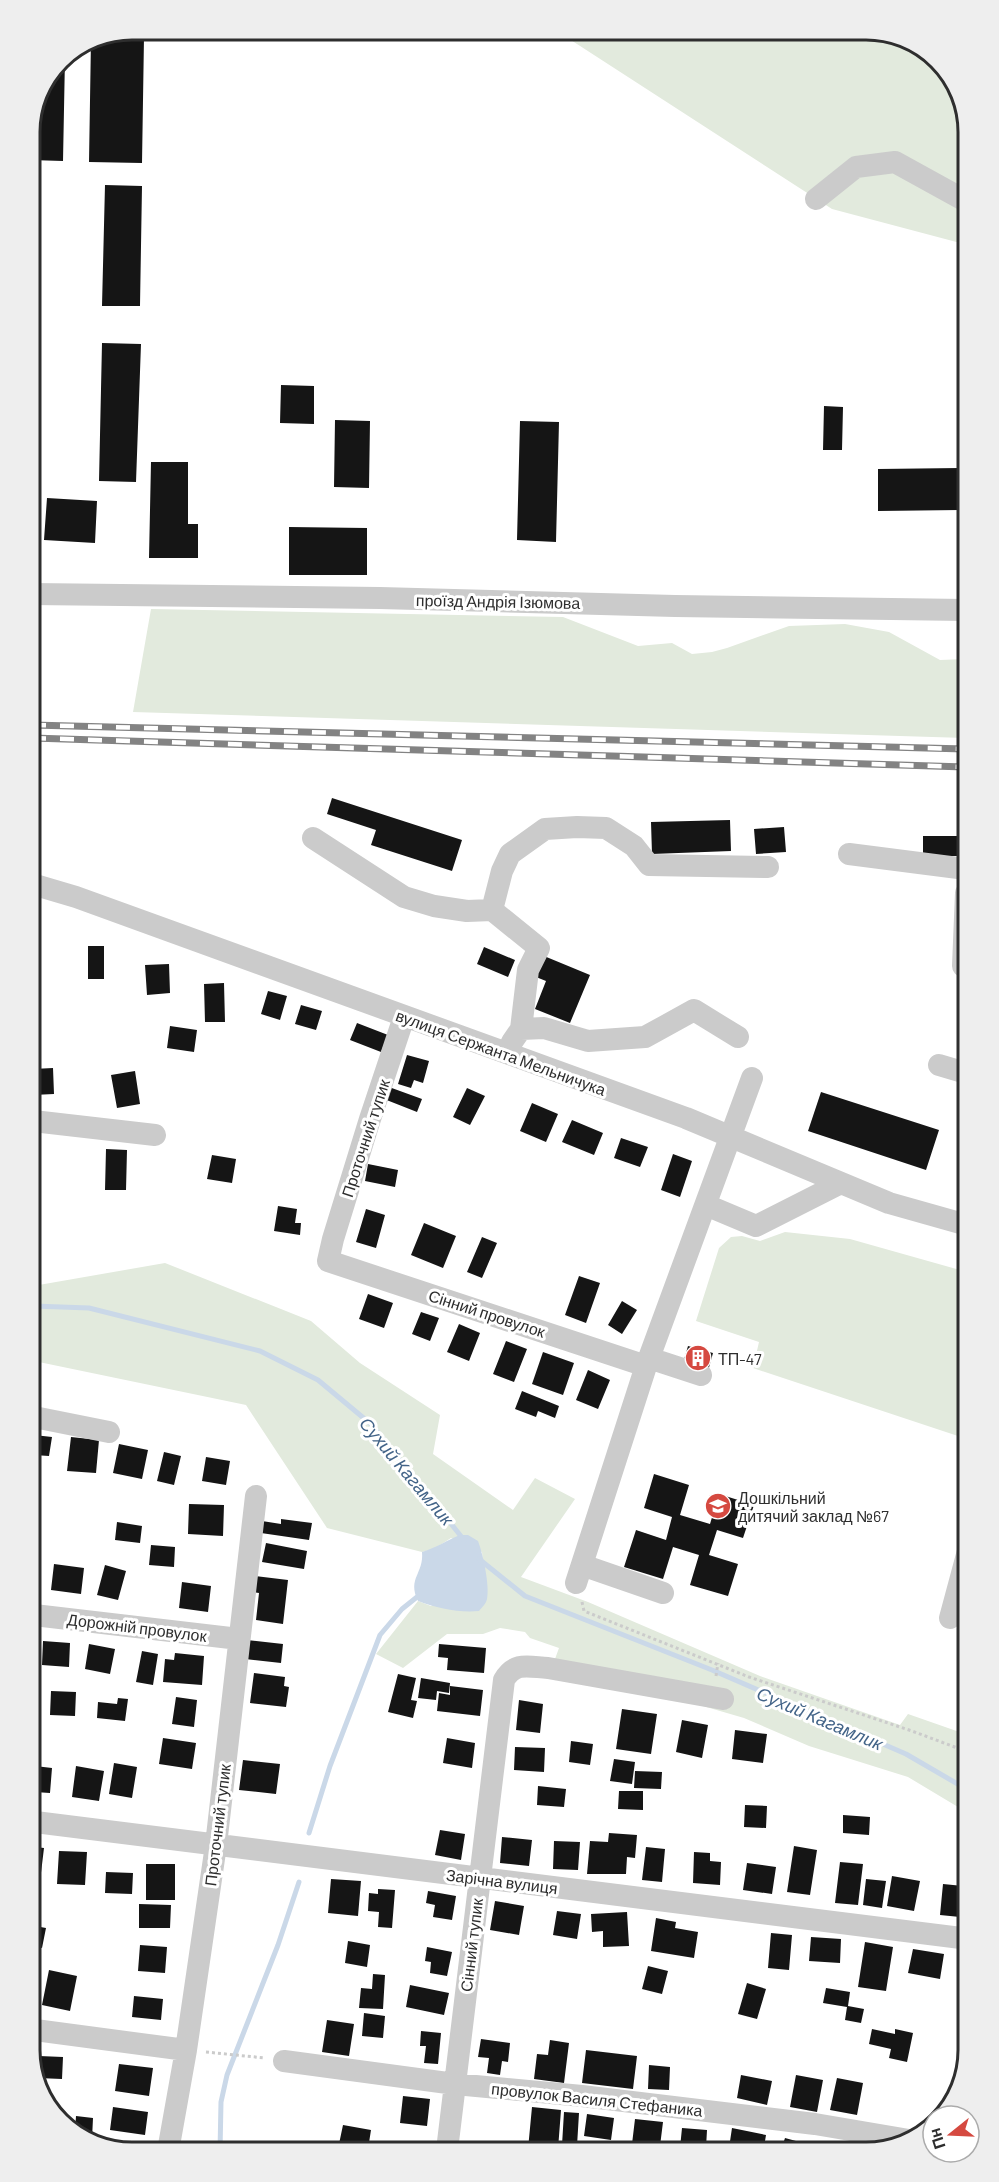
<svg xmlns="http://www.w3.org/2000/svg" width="999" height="2182" font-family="Barlow,sans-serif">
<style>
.green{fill:#e2eadd}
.water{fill:#cad8e8}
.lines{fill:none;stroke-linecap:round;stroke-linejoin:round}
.stream{stroke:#cad8e8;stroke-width:5}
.building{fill:#151515}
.path{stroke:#cbcbcb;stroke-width:3;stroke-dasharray:3 3;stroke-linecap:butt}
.minor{stroke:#cbcbcb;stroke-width:22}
.rail-casing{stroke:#838383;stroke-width:7}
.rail{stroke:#fff;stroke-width:4.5;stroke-dasharray:14;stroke-linecap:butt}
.labels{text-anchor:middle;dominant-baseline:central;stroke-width:6;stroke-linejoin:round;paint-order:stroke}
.street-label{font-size:16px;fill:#2e2e2e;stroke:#fff}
.poi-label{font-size:16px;fill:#2e2e2e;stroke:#fff;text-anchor:start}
.water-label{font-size:18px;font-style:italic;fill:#436488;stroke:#fff}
.rim{fill:none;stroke:#2e2e2e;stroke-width:3}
</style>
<rect width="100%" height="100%" fill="#fff"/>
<path class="green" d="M874,30L929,51L963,99L964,244L832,209L560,33Z
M151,609L563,617L638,646L672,643L692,654L712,652L727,648L789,626L845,624L889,632L940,660L965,659V738L133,712Z
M785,1232L850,1239L967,1272V1439L753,1368L759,1342L696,1321L719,1248L731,1237L742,1236L760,1241Z
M165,1263L311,1321L360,1363L440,1415L433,1454L513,1510L535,1478L575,1499L521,1577L588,1602L760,1676L900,1725L908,1714L968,1735V1813L908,1777L809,1746L744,1718L559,1664L555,1659L559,1648L530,1638L525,1632L500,1628L483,1634H447L403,1668L376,1654L418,1601L431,1606L483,1564L482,1552L451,1538L434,1549L422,1552L327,1528L246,1405L34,1361L33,1286Z"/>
<path class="water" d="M460,1535H468L478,1541C483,1554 490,1586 487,1599C486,1604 482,1607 479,1611C459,1613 437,1608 418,1601C407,1578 424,1574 422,1552C436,1548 447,1540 460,1535Z"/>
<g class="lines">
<path class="stream" d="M33,1306L89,1308L260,1351L318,1380L372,1425L464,1540
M479,1559L525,1596L712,1670L906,1754L968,1790
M309,1833L330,1766L380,1635L402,1609L417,1597
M220,2151L221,2102L227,2075L278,1945L299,1882"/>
</g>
<path class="building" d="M144,37L142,163L89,162L91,39L93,38Z
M65,57L63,161L30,160V126L60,60Z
M105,185L142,186L140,306H102Z
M102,343L141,344L136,482L99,481Z
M281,385L314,386V424L280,423Z
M824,406L843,407L842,450H823Z
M335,420L370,421L369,488L334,487Z
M520,421L559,422L556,542L517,540Z
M151,462H188V524H198V558H149Z
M960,468V510L878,511V469Z
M47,498L97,501L95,543L44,540Z
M289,527L367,528V575H289Z
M332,798L462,840L452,871L371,845L376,830L327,814Z
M730,820L731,851L652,854L651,822Z
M784,827L786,852L756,854L754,829Z
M923,836H966V856H923Z
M88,946H104V979H88Z
M484,947L515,960L508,977L477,964Z
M544,956L590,975L570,1023L535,1009L546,981L536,977Z
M169,964L170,993L147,995L145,965Z
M224,983L225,1022H205L204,984Z
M268,991L287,996L280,1020L261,1014Z
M301,1005L322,1011L316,1030L295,1024Z
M357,1023L388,1035L381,1052L350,1040Z
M170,1026L197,1030L194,1052L167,1048Z
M407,1055L429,1061L423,1083L414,1080L411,1088L398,1084Z
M53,1068L54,1094L33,1095V1069Z
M135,1071L140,1104L117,1108L111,1075Z
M389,1087L422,1099L417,1112L384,1099Z
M467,1088L485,1096L470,1125L453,1117Z
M821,1092L939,1130L926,1170L808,1131Z
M532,1103L558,1114L546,1142L520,1131Z
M572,1120L603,1133L594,1155L562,1142Z
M621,1138L648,1147L640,1167L614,1158Z
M106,1149L127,1150L126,1190H105Z
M673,1154L692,1161L680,1197L661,1190Z
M212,1155L236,1159L232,1183L207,1179Z
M368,1164L398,1170L395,1187L365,1181Z
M278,1206L297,1209L295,1223H301L300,1235L274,1231Z
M366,1209L385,1215L376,1248L356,1242Z
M424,1223L456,1236L443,1268L411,1255Z
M482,1237L497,1243L482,1278L467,1272Z
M579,1276L600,1283L586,1323L565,1315Z
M368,1294L393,1303L384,1328L359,1319Z
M622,1301L637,1310L622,1334L608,1325Z
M421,1312L439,1318L430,1341L412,1334Z
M459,1324L480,1333L469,1361L447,1352Z
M506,1341L527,1349L514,1382L493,1374Z
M688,1346L713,1353L708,1371L683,1363Z
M543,1352L574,1363L563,1395L532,1384Z
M588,1370L610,1380L598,1409L576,1400Z
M522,1391L559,1406L555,1418L538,1411L536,1417L515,1409Z
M34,1435L52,1437L49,1456L34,1455Z
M71,1437L99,1440L96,1473L67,1471Z
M119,1444L148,1450L142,1479L113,1473Z
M164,1452L181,1456L174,1485L157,1481Z
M206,1457L230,1461L226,1485L202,1481Z
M654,1474L689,1485L680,1515L710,1524L719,1494L754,1505L743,1538L717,1530L709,1555L738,1564L728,1596L690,1585L699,1555L673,1547L663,1579L624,1567L636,1530L666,1540L672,1517L644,1508Z
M189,1504L224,1505L223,1536L188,1534Z
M281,1519L312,1523L309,1540L261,1533L262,1521L281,1524Z
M117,1522L142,1526L140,1543L115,1540Z
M266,1543L307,1551L304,1569L262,1562Z
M151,1545L175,1547L174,1567L149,1565Z
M54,1564L84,1568L81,1594L51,1590Z
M105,1565L126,1571L118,1600L97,1595Z
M255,1576L288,1580L283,1624L256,1620L259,1593L253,1592Z
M182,1582L211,1586L208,1612L179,1608Z
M247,1640L283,1644L281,1663L245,1659Z
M43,1641L70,1643L69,1667L42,1665Z
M89,1644L115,1649L110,1674L85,1669Z
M439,1644L486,1648L484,1673L447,1670L448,1658L438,1657Z
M142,1651L158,1654L153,1685L136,1682Z
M175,1653L204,1656L202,1685L163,1682L165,1659L174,1660Z
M254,1673L285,1677L284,1686L289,1687L286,1707L250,1703Z
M398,1674L416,1678L411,1700L417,1701L413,1718L388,1712Z
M421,1678L450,1683L449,1693L437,1691L436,1700L418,1698Z
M450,1686L483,1690L480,1716L437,1711L439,1693L450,1695Z
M51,1691L76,1692L75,1716L50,1715Z
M176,1697L197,1700L194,1727L172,1724Z
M118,1698L128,1699L125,1721L97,1718L98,1702L117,1704Z
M519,1700L543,1704L540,1733L516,1730Z
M622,1709L657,1714L651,1754L616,1749Z
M968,1709V1733L961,1730Z
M682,1720L708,1725L702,1758L676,1752Z
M735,1730L767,1734L763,1763L732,1759Z
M163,1738L196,1743L192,1769L159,1764Z
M447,1738L475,1743L472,1768L443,1763Z
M571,1741L593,1744L590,1765L569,1762Z
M515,1747L545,1748L544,1772L514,1770Z
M614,1759L635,1762L632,1784L610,1781Z
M243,1760L280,1764L276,1794L239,1790Z
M114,1763L137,1767L132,1798L109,1794Z
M35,1766L52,1768L50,1793L35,1792Z
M76,1766L104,1771L99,1801L72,1797Z
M635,1771L662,1772L661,1789L634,1788Z
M538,1786L566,1789L564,1807L537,1805Z
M619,1791H643V1810L618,1809Z
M745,1805L767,1806L766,1828L744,1827Z
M843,1815L870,1817L869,1835L843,1833Z
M440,1830L465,1834L461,1860L435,1855Z
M609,1833L637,1835L635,1858L627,1857L626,1874H587L590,1841L608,1842Z
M502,1837L532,1840L529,1866L500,1863Z
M554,1841L580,1842L578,1870L553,1869Z
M794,1846L817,1850L810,1895L787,1892Z
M35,1847L44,1848L40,1881L35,1880Z
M646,1847L665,1849L662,1882L642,1880Z
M59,1851L87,1852L85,1885L57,1884Z
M694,1852L710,1853V1861L721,1862L720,1885L693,1883Z
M840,1862L863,1864L858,1905L835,1903Z
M747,1863L776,1867L772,1894L743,1890Z
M146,1864H175V1900H146Z
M106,1872L133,1873L132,1894L105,1893Z
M892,1876L920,1881L914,1911L887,1906Z
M331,1879L361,1881L358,1916L328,1913Z
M866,1879L886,1881L882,1908L863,1905Z
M943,1884L963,1886L960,1917L940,1915Z
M378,1889L395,1890L392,1928L378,1927L379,1912L368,1911L369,1893L378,1894Z
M428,1891L456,1896L452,1920L433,1917L435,1905L426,1903Z
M495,1901L524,1906L519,1935L490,1930Z
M139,1904L171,1905L170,1928H139Z
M557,1911L581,1914L577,1939L553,1935Z
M627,1912L629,1946L603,1947V1931L592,1932L591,1914Z
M656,1918L676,1922L675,1928L698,1932L694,1958L651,1951Z
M35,1926L46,1928L42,1948L35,1946Z
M771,1933L792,1935L789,1970L768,1968Z
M811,1937L841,1939L840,1963L809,1961Z
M348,1941L370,1945L367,1967L345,1963Z
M865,1942L893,1947L886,1991L858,1987Z
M140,1945L167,1947L165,1973L138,1971Z
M427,1947L452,1952L447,1976L430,1973L431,1962L425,1961Z
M913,1949L944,1954L940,1979L908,1973Z
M961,1957H969V1979H960Z
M648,1966L668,1971L662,1994L642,1989Z
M49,1970L77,1976L70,2011L42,2005Z
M373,1974L385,1975L383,2009L359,2008L361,1988L372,1989Z
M747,1983L766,1989L757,2019L738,2014Z
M410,1985L449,1993L444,2015L406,2007Z
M826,1988L850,1992L848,2006L864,2009L861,2023L845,2020L847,2007L823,2003Z
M134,1996L163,1999L161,2020L132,2017Z
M364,2013L385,2016L383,2038L362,2036Z
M327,2020L354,2024L349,2056L322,2052Z
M872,2029L895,2034V2029L913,2033L907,2062L889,2058L891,2049L869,2044Z
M421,2031L441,2033L438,2064L424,2063L426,2046H420Z
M481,2039L510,2043L508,2062L502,2061L500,2075L487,2073L489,2058L478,2057Z
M550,2040L569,2043L564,2083L534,2079L537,2054L548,2055Z
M964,2043H969L965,2063L962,2062Z
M586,2050L637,2056L633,2089L582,2083Z
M39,2056L63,2057L62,2079L38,2078Z
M119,2064L153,2068L149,2096L115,2091Z
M649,2065L670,2067L669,2090L648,2089Z
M741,2075L772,2081L767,2105L737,2098Z
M796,2075L823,2080L817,2112L790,2107Z
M837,2078L863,2083L857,2115L830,2110Z
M403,2096L430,2099L427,2126L400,2123Z
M947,2096L953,2097L948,2112L945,2114Z
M113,2107L148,2112L145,2135L110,2130Z
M532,2107L561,2110L558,2149H528Z
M564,2112L579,2113L577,2146L562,2145Z
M587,2114L614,2118L611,2140L584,2136Z
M76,2116L93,2118L92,2139L75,2132Z
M635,2119L663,2122L660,2146L632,2144Z
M343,2125L371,2130L368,2149L339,2144Z
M682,2128L707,2130L706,2148H680Z
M732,2128L766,2135L764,2147L729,2148Z
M785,2138L807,2144L806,2147H782Z
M814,2141L838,2144L837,2147H813Z
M309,2143L335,2149V2150L307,2151Z"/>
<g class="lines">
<path class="path" d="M582,1602L584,1611L749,1677L912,1731L968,1752
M716,1676L718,1663
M206,2052L265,2058"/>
<path class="minor" d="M816,199L856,167L895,162L964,200
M31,594L380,598L675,606L965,610
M313,838L404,897L434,906L467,911L492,910L539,948L528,970L521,1029
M849,854L966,869
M32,884L76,897L686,1118L889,1203L967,1225
M492,910L502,871L510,854L545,829L577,827L606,828L634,846L649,865L768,867
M963,966L966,893
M404,1017L370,1119L333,1239L328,1261L646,1366
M512,1042L521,1029L544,1028L588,1041L645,1037L694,1010L738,1037
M939,1065L966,1073
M33,1121L155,1135
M706,1205L756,1226L841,1183
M649,1358L701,1375
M34,1417L109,1432
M582,1565L663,1593
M576,1583L646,1366L752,1078
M34,1615L239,1639
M950,1618L968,1551
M35,1822L969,1939
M35,2030L186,2050
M284,2061L455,2084L582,2096L815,2124L909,2140
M447,2150L504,1680C515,1661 529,1667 548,1668L723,1699
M168,2151L186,2050L216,1845L256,1496"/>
<g class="rail-casing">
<path id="rail" d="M32,725L965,749
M32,738L965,767"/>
</g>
<use href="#rail" class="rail"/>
</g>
<defs>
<g id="building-disc" transform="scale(1.35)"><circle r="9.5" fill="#d54940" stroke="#fff"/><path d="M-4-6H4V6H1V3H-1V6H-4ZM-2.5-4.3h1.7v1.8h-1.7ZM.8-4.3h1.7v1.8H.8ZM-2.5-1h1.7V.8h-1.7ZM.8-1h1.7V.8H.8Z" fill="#fff"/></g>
<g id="school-disc" transform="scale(1.35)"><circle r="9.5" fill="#d54940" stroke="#fff"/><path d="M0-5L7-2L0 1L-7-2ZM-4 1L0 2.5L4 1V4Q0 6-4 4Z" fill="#fff"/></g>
</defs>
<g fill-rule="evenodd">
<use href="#building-disc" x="698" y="1358"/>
<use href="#school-disc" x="718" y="1506"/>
</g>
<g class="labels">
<g class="street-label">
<text transform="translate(498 601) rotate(1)">проїзд Андрія Ізюмова</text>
<text transform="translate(501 1052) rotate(20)">вулиця Сержанта Мельничука</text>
<text transform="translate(365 1138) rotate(-72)">Проточний тупик</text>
<text transform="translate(487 1313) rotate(18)">Сінний провулок</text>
<text transform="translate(137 1627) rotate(7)">Дорожній провулок</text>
<text transform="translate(217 1825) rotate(-83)">Проточний тупик</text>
<text transform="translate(502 1881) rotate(7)">Зарічна вулиця</text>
<text transform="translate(471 1945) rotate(-83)">Сінний тупик</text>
<text transform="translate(597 2099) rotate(6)">провулок Василя Стефаника</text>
</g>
<g class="poi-label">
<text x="718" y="1358">ТП-47</text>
<text x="738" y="1497">Дошкільний<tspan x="738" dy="18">дитячий заклад №67</tspan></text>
</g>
<g class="water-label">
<text transform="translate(407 1471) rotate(50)">Сухий Кагамлик</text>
<text transform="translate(820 1718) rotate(23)">Сухий Кагамлик</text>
</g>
</g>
<path d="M0 0H999V2182H0ZM132 40H866A92 92 0 0 1 958 132V2050A92 92 0 0 1 866 2142H132A92 92 0 0 1 40 2050V132A92 92 0 0 1 132 40Z" fill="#eee" fill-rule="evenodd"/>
<path class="rim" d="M132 40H866A92 92 0 0 1 958 132V2050A92 92 0 0 1 866 2142H132A92 92 0 0 1 40 2050V132A92 92 0 0 1 132 40Z"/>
<g transform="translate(951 2134) rotate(252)"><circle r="28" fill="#ffffff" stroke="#ababab" stroke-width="1.5"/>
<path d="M0-4.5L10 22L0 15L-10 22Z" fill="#d54940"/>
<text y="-9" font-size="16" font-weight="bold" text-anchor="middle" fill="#2e2e2e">Пн</text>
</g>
</svg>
